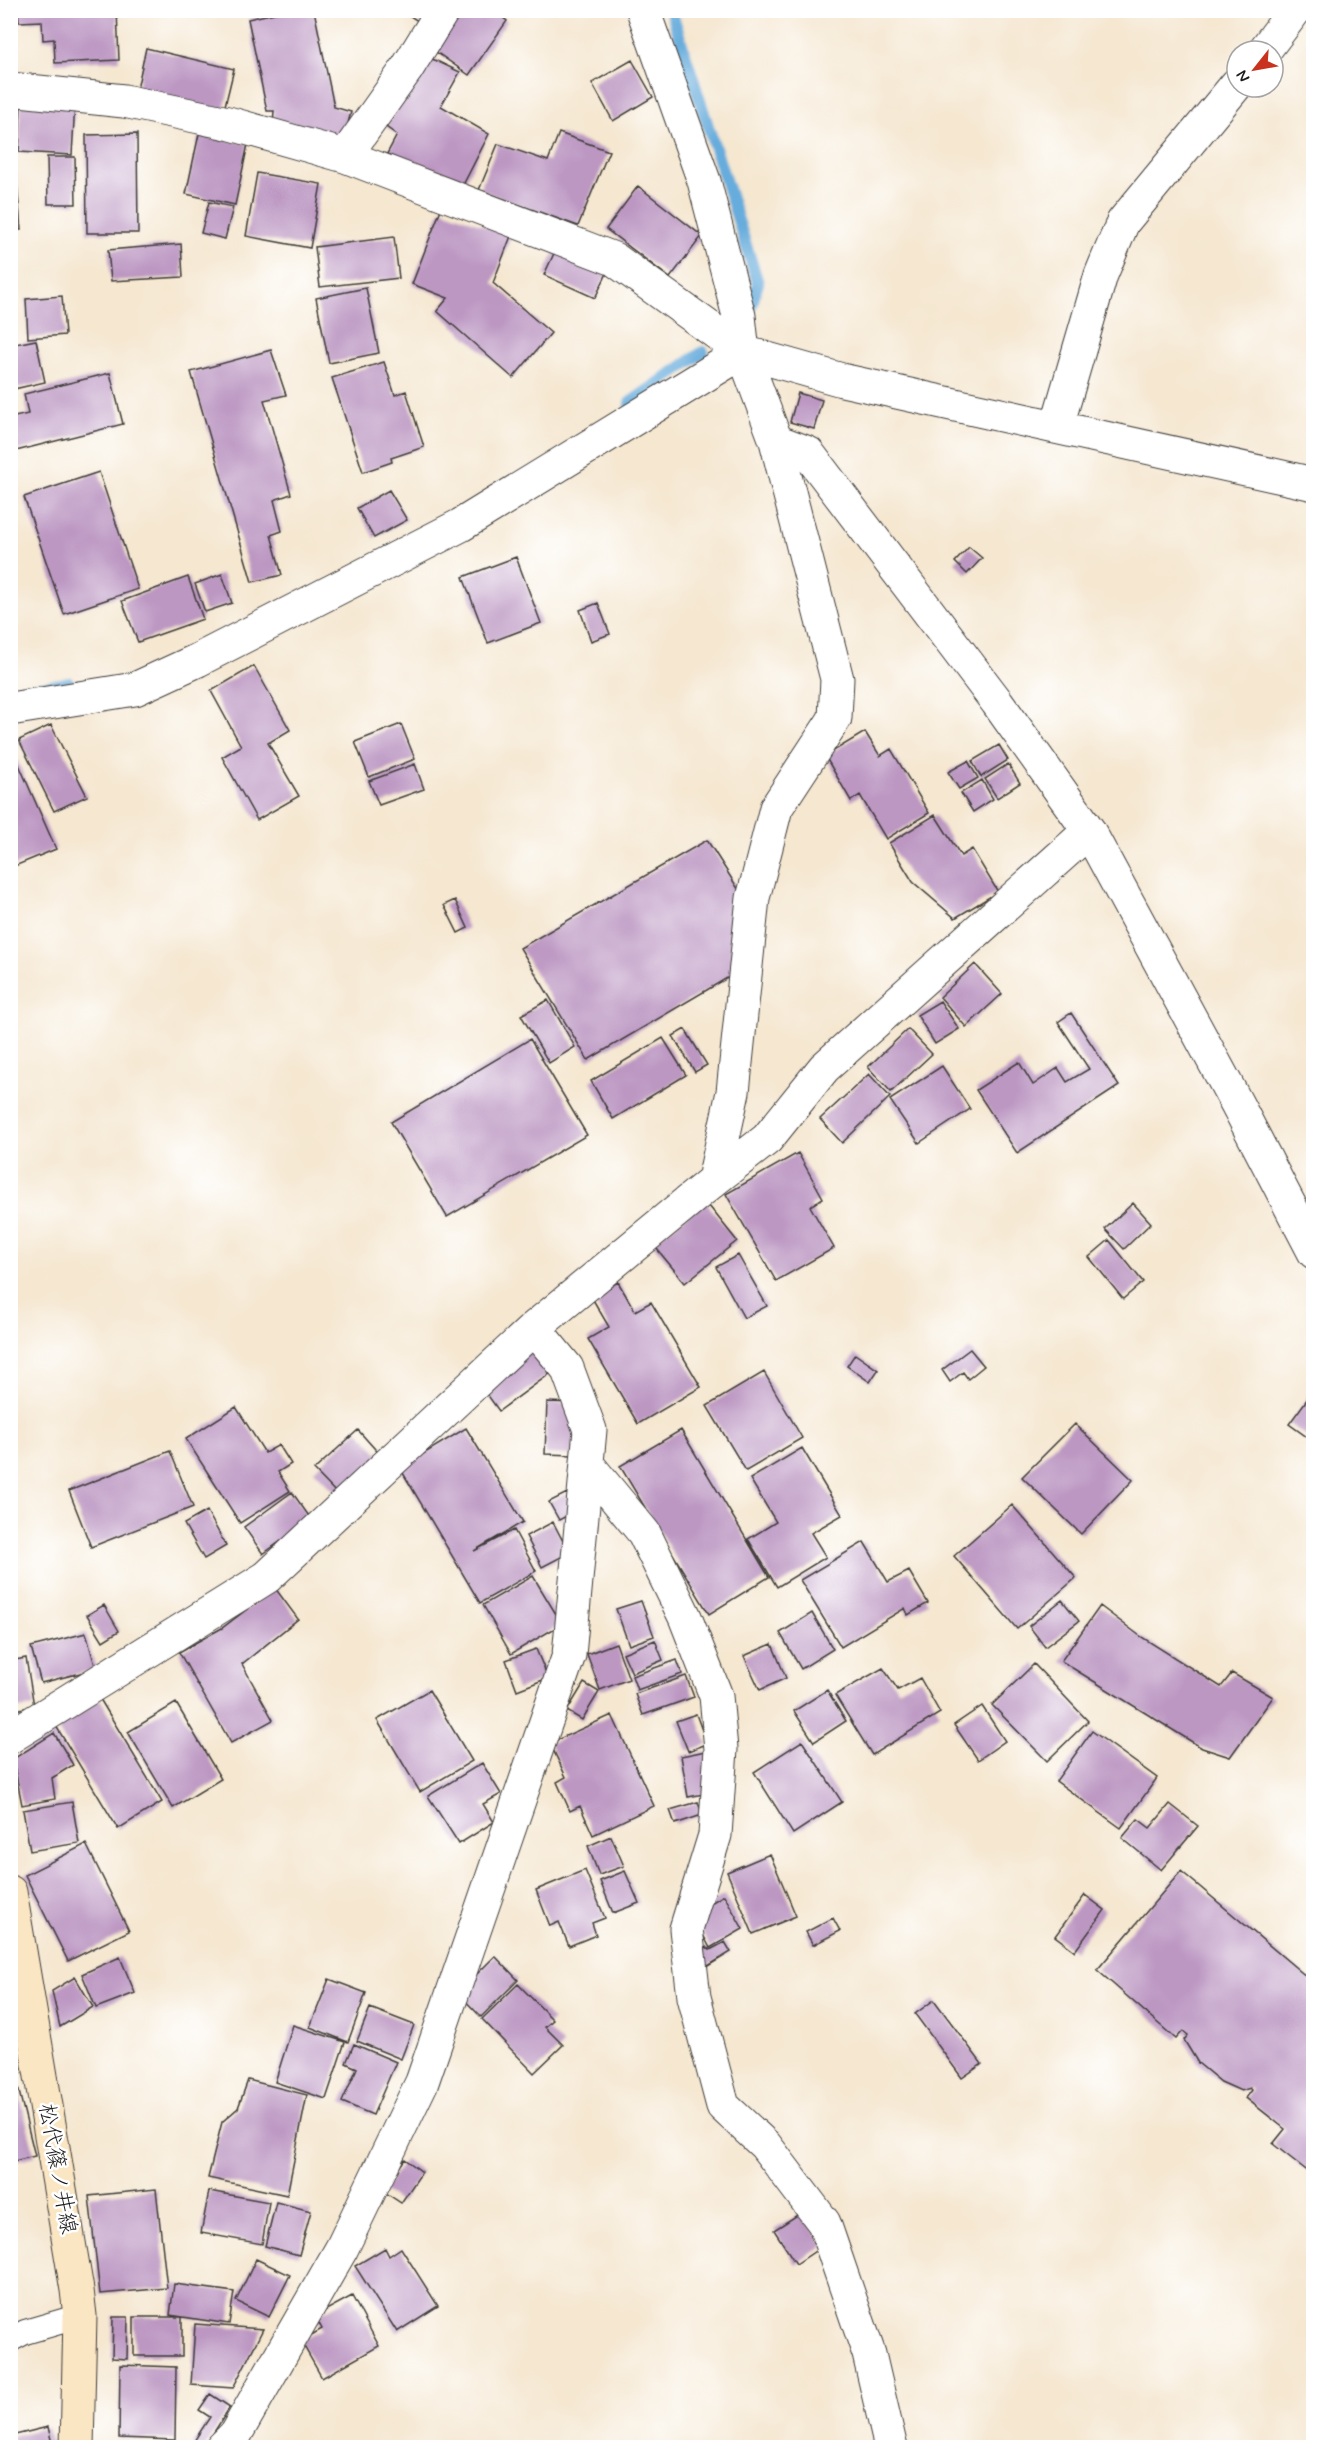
<svg xmlns="http://www.w3.org/2000/svg" width="1324" height="2458" font-family="Mynerve,'Klee One',sans-serif">
<style>
.lines{fill:none;stroke-linecap:round;stroke-linejoin:round}
.stream{stroke:#66acdc;stroke-width:12}
.building{fill:#bc97c2}
.lane-casing{stroke:#3d3a37;stroke-width:26}
.street-casing{stroke:#3d3a37;stroke-width:35}
.secondary-casing{stroke:#3d3a37;stroke-width:35}
.lane{stroke:#fff;stroke-width:24}
.street{stroke:#fff;stroke-width:33}
.secondary{stroke:#fbe6c4;stroke-width:33}
.labels{text-anchor:middle;dominant-baseline:central;stroke-width:5;stroke-linejoin:round;paint-order:stroke}
.street-label{font-size:22px;fill:#1c1c1c;stroke:#fff}
</style>
<rect width="100%" height="100%" fill="#fff"/>
<filter id="ink" filterUnits="userSpaceOnUse"><feTurbulence type="fractalNoise" baseFrequency=".0167" numOctaves="2"/><feDisplacementMap in="SourceGraphic" scale="12" xChannelSelector="R" yChannelSelector="G"/><feConvolveMatrix kernelMatrix="1 2 1 2 8 2 1 2 1" color-interpolation-filters="sRGB"/></filter>
<filter id="wash" filterUnits="userSpaceOnUse"><feTurbulence type="fractalNoise" baseFrequency=".008" numOctaves="4" result="noise"/><feDisplacementMap in="SourceGraphic" scale="24" xChannelSelector="R" yChannelSelector="G"/><feGaussianBlur stdDeviation="1.35" result="paint"/><feColorMatrix in="noise" values="0 0 0 0 0 0 0 0 0 0 0 0 0 0 0 0 0 1.4 0 .05"/><feComposite in="paint" operator="in"/></filter>
<g filter="url(#wash)">
<rect width="100%" height="100%" fill="#f5e7d0"/>
<g class="lines">
<path class="stream" d="M671,10L758,283L749,313
M630,403L703,352
M10,692L69,683"/>
</g>
<g id="blocks">
<path class="building" d="M18,10H117L119,60L55,63L54,39L43,40L42,21L19,22Z
M288,10H314L334,107L351,112L342,146L273,126L274,111H267L248,19Z
M406,10H436L426,26L405,13Z
M455,10H505L501,16L507,21L469,75L429,47Z
M146,48L234,69L223,114L136,94Z
M426,56L460,72L441,106L489,134L462,187L387,154L397,135L386,127Z
M632,60L653,97L613,121L592,83Z
M10,92H14L13,137H10Z
M21,100L75,103L72,155L19,152Z
M559,133L609,151L578,226L479,190L498,144L548,161Z
M137,134L138,233H87L86,135Z
M199,134L248,144L235,205L186,194Z
M47,157H75L76,204H48Z
M10,159H15L21,230H10Z
M257,173L321,184L310,248L246,236Z
M638,186L702,236L670,278L606,229Z
M209,202L233,207L225,239L201,233Z
M441,209L511,236L493,283L551,333L513,378L437,311L448,298L412,284Z
M394,237L399,278L320,287L315,247Z
M181,244L183,277L111,281L108,250Z
M557,247L608,271L595,298L544,275Z
M366,288L379,353L329,363L316,298Z
M62,296L65,335L28,338L26,299Z
M36,340L45,382L14,389L10,372V345Z
M271,350L286,395L264,400L291,494L274,500L282,531L271,535L282,575L252,582L191,372Z
M384,362L395,395L406,391L424,447L391,458L392,462L363,472L332,378Z
M110,373L123,424L12,452L10,418L28,414L24,394Z
M798,393L822,400L814,429L790,422Z
M99,472L138,589L64,614L24,497Z
M389,490L407,520L374,538L357,508Z
M969,547L982,558L967,574L955,562Z
M516,557L541,623L488,643L463,577Z
M222,574L232,603L205,612L195,584Z
M188,577L203,619L138,642L122,601Z
M598,603L610,634L591,641L580,610Z
M254,666L290,730L268,743L299,796L257,820L222,757L241,746L211,691Z
M401,724L415,759L369,777L355,742Z
M51,725L87,796L54,811L19,740Z
M865,732L880,756L891,749L929,813L886,839L860,795L851,801L825,756Z
M10,744L56,849L10,868Z
M999,745L1008,760L981,777L972,761Z
M968,761L978,778L959,789L948,772Z
M415,764L424,789L379,805L369,781Z
M1008,764L1020,783L997,798L985,779Z
M982,780L993,799L973,812L961,793Z
M935,815L961,856L972,849L998,892L955,918L913,882L889,843Z
M707,840L742,895L734,974L588,1060L520,948Z
M455,900L468,928L458,933L444,905Z
M975,964L1002,994L966,1027L940,997Z
M548,1000L575,1047L549,1063L521,1015Z
M940,1001L959,1029L935,1044L917,1015Z
M1071,1013L1119,1086L1017,1153L976,1090L1019,1062L1033,1085L1058,1068L1067,1082L1089,1069L1058,1022Z
M685,1029L707,1065L695,1072L673,1036Z
M908,1029L932,1054L891,1092L868,1067Z
M663,1038L686,1075L613,1119L591,1081Z
M530,1039L587,1135L447,1217L391,1122Z
M942,1066L970,1109L919,1143L890,1100Z
M869,1074L890,1097L842,1143L820,1119Z
M798,1153L823,1198L810,1206L834,1248L776,1281L726,1194Z
M705,1201L737,1241L685,1283L652,1243Z
M1133,1203L1151,1223L1124,1249L1105,1229Z
M1109,1240L1143,1282L1123,1299L1089,1257Z
M738,1255L767,1306L744,1318L716,1267Z
M618,1282L635,1311L651,1302L701,1387L638,1424L588,1339L609,1327L592,1298Z
M539,1339L559,1367L499,1411L479,1383Z
M970,1349L984,1366L968,1379L963,1372L950,1382L942,1370Z
M855,1354L878,1370L870,1382L847,1366Z
M764,1372L802,1438L746,1471L707,1406Z
M1311,1394L1314,1395V1442L1289,1424Z
M547,1402L575,1403L574,1455L545,1454Z
M236,1407L265,1453L279,1445L291,1464L278,1472L290,1491L240,1523L186,1439Z
M1075,1424L1133,1480L1081,1534L1022,1477Z
M466,1428L523,1522L474,1551L514,1530L536,1571L480,1603L400,1468Z
M358,1430L383,1458L341,1498L314,1470Z
M681,1430L769,1577L709,1614L620,1466Z
M802,1448L842,1515L811,1533L826,1557L777,1587L748,1539L776,1522L750,1479Z
M170,1451L193,1507L91,1547L69,1491Z
M292,1492L311,1519L263,1554L244,1527Z
M567,1493L576,1511L559,1520L549,1502Z
M1012,1505L1076,1578L1017,1629L954,1556Z
M207,1511L226,1546L204,1559L184,1524Z
M553,1522L569,1553L542,1567L526,1536Z
M864,1542L888,1582L909,1571L928,1603L908,1615L905,1608L841,1647L800,1580Z
M533,1576L562,1624L511,1654L483,1605Z
M275,1588L298,1619L242,1664L273,1720L231,1743L179,1652L222,1628Z
M1062,1600L1079,1621L1045,1647L1029,1626Z
M641,1601L654,1636L629,1645L616,1609Z
M104,1605L119,1631L103,1641L87,1615Z
M1100,1606L1140,1636L1221,1687L1232,1673L1273,1697L1230,1757L1202,1748L1061,1661Z
M812,1613L833,1649L801,1669L780,1633Z
M86,1633L96,1669L41,1683L31,1647Z
M655,1640L663,1660L632,1673L623,1653Z
M616,1643L629,1679L600,1690L587,1654Z
M772,1644L786,1678L760,1690L744,1656Z
M536,1649L548,1678L517,1690L506,1660Z
M26,1658L34,1706L10,1711V1661Z
M677,1660L682,1674L637,1690L632,1676Z
M1034,1664L1088,1721L1047,1761L992,1705Z
M883,1668L898,1690L920,1678L940,1713L872,1755L835,1695Z
M686,1676L694,1697L643,1715L635,1694Z
M584,1683L599,1692L582,1720L567,1711Z
M429,1690L472,1761L420,1792L377,1720Z
M827,1690L846,1721L814,1742L794,1711Z
M100,1699L162,1802L118,1829L56,1726Z
M176,1703L221,1779L173,1808L128,1732Z
M982,1706L1005,1741L978,1760L954,1725Z
M696,1714L707,1744L688,1751L676,1721Z
M612,1715L654,1806L593,1835L580,1806L570,1811L557,1782L566,1777L550,1743Z
M1092,1731L1157,1778L1121,1828L1056,1781Z
M54,1733L73,1765L52,1778L55,1799L22,1805L13,1759Z
M802,1741L842,1802L793,1834L754,1772Z
M706,1751L714,1792L688,1797L681,1756Z
M482,1763L501,1794L483,1804L494,1822L459,1844L428,1796Z
M72,1802L79,1843L30,1851L23,1810Z
M698,1802L702,1815L675,1824L670,1810Z
M1170,1804L1198,1826L1161,1870L1122,1838L1138,1819L1150,1828Z
M611,1836L624,1866L599,1875L588,1846Z
M86,1844L129,1931L68,1961L25,1875Z
M770,1854L796,1916L753,1934L727,1872Z
M585,1870L605,1918L592,1923L596,1935L569,1946L559,1922L550,1926L536,1890Z
M625,1871L639,1903L613,1913L600,1881Z
M1181,1871L1314,1983V2168L1310,2173L1273,2144L1285,2129L1246,2098L1252,2090L1250,2088L1241,2091L1221,2082L1198,2063L1184,2040L1188,2035L1183,2031L1176,2039L1097,1970Z
M724,1895L743,1929L710,1948L699,1927L704,1907Z
M1085,1895L1105,1910L1075,1951L1055,1936Z
M833,1918L840,1931L813,1945L806,1932Z
M725,1942L731,1952L703,1969L694,1954L706,1947L710,1950Z
M495,1956L518,1980L481,2017L458,1993Z
M120,1957L135,1993L96,2008L82,1974Z
M75,1977L93,2007L60,2027L52,1991Z
M329,1979L366,1993L348,2042L310,2027Z
M518,1984L553,2020L545,2027L563,2045L534,2073L482,2019Z
M934,2000L982,2064L962,2078L915,2014Z
M370,2008L414,2025L401,2059L357,2041Z
M293,2025L345,2042L326,2099L275,2082Z
M354,2044L396,2062L373,2115L342,2102L357,2068L346,2063Z
M10,2055L35,2156L10,2162Z
M248,2080L307,2095L287,2195L208,2178L222,2122L238,2108Z
M405,2159L422,2172L401,2203L383,2191Z
M156,2189L167,2288L100,2294L89,2196Z
M209,2191L269,2202L262,2244L201,2233Z
M276,2202L311,2211L299,2255L265,2246Z
M802,2212L824,2245L796,2264L774,2230Z
M385,2248L389,2256L401,2248L438,2306L397,2332L355,2266Z
M256,2259L290,2275L269,2317L236,2301Z
M174,2284L234,2292L229,2324L170,2315Z
M352,2296L379,2346L322,2378L301,2341L322,2329L315,2316Z
M113,2317H128L127,2359L112,2358Z
M134,2317H182V2356H134Z
M195,2324L263,2329L233,2388L191,2385Z
M120,2365L176,2367L175,2440L119,2438Z
M210,2394L230,2407L204,2448H197L192,2444L210,2417L199,2410Z
M48,2427L53,2448H14L11,2436Z
M107,2444L148,2446V2448H106Z"/>
</g>
</g>
<g filter="url(#ink)">
<use href="#blocks" fill-opacity="0" stroke="#3d3a37" stroke-width="1.5"/>
<g class="lines">
<g class="lane-casing">
<path id="lane" d="M10,2340L25,2332L80,2316"/>
</g>
<g class="street-casing">
<path id="street" d="M1264,51L1295,10
M10,89L124,101L228,123L345,156L614,259L743,352L842,380L1314,484
M345,156L406,70L443,10
M1057,426L1101,275L1123,222L1237,84
M776,441L808,453L997,702L1089,831L1237,1104L1314,1252
M10,709L135,689L198,660L461,525L743,352
M714,1180L767,1139L824,1068L1089,831
M588,1465L644,1533L685,1617L716,1696L721,1749L715,1835L686,1929L694,1997L723,2106L765,2145L824,2223L869,2354L891,2448
M10,1737L267,1577L534,1328L714,1180L733,1092L753,898L776,808L835,718L837,679L776,441L743,352L739,316L704,181L643,10
M222,2448L235,2435L342,2248L422,2082L569,1655L590,1430L567,1368L534,1328"/>
</g>
<g class="secondary-casing">
<path id="secondary" d="M10,1892L77,2290L80,2316L77,2448"/>
</g>
<use href="#lane" class="lane"/>
<use href="#street" class="street"/>
<use href="#secondary" class="secondary"/>
</g>
</g>
<g class="labels">
<g class="street-label">
<text transform="translate(57 2169) rotate(80)">松代篠ノ井線</text>
</g>
</g>
<rect width="1324" height="2458" fill="none" stroke="#fff" stroke-width="36"/>
<g transform="translate(1255 69) rotate(239)"><circle r="28" fill="#ffffff" stroke="#a4a4a4" stroke-width="1.5"/>
<path d="M0-4.5L10 22L0 15L-10 22Z" fill="#c8321e"/>
<text y="-9" font-size="16" font-weight="bold" text-anchor="middle" fill="#1c1c1c">N</text>
</g>
</svg>
